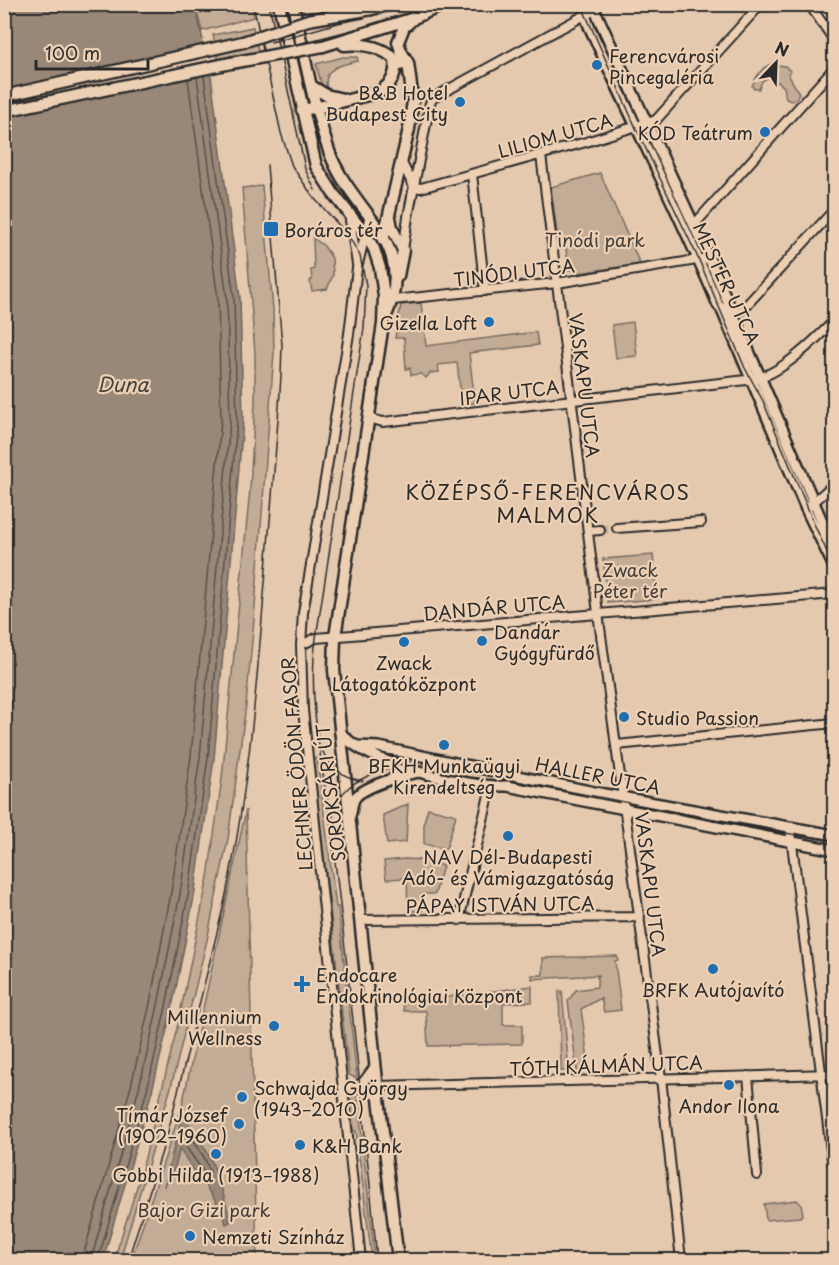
<svg xmlns="http://www.w3.org/2000/svg" width="839" height="1265" font-family="'Playpen Sans',sans-serif">
<style>
.green{fill:#c3ac96;stroke:#776c60;stroke-width:1.5}
.water{fill:#998878;stroke:#6d6359;stroke-width:1.5}
.pier{fill:#e5c9af}
.lines{fill:none;stroke-linecap:round;stroke-linejoin:round}
.shore{stroke:#57504a;stroke-width:1.5}
.minor-tunnel{stroke:#c0a995;stroke-width:8;stroke-dasharray:8 4;stroke-linecap:butt}
.minor-casing{stroke:#2b2b2b;stroke-width:12}
.tertiary-casing{stroke:#2b2b2b;stroke-width:14}
.secondary-casing{stroke:#2b2b2b;stroke-width:15}
.minor{stroke:#edd0b4;stroke-width:8}
.tertiary{stroke:#edd0b4;stroke-width:9}
.secondary{stroke:#edd0b4;stroke-width:10}
.tram{stroke:#2b2b2b;stroke-width:1.5}
.secondary-bridge-casing{stroke:#2b2b2b;stroke-width:15;stroke-linecap:butt}
.secondary-bridge{stroke:#edd0b4;stroke-width:10}
.poi-dot{fill:#1f6fb2;stroke:#edd0b4;stroke-width:2}
.labels{text-anchor:middle;dominant-baseline:central;stroke-width:4.5;stroke-linejoin:round;paint-order:stroke}
.poi-label{font-size:18px;fill:#2b2b2b;stroke:#edd0b4;text-anchor:start}
.street-label{font-size:18px;fill:#2b2b2b;stroke:#edd0b4}
.park-label{font-size:18px;fill:#423e3b;stroke:#edd0b4}
.water-label{font-size:20px;font-style:italic;fill:#46423e;stroke:#edd0b4}
.neighbourhood-label{font-size:20px;letter-spacing:1.5px;fill:#2b2b2b;stroke:#edd0b4}
</style>
<rect width="100%" height="100%" fill="#e5c9af"/>
<filter id="ink" filterUnits="userSpaceOnUse"><feTurbulence type="fractalNoise" baseFrequency=".0167" numOctaves="2"/><feDisplacementMap in="SourceGraphic" scale="12" xChannelSelector="R" yChannelSelector="G"/><feConvolveMatrix kernelMatrix="1 2 1 2 8 2 1 2 1" color-interpolation-filters="sRGB"/></filter>
<g filter="url(#ink)">
<path class="green" d="M195,5H252L254,17L202,31Z
M253,27L261,63L221,71L213,35Z
M343,57H357L358,61C341,65 322,67 327,89L323,90L316,64Z
M771,64L785,66L790,71L789,76L799,93L796,99L791,101L786,99L784,87L770,76L762,81L759,89H754L752,86C756,76 761,68 771,64Z
M600,173L640,264L578,273L576,269L569,270L565,243L558,240L551,187Z
M262,186L273,309L274,353L254,620L246,705L228,839L207,940L171,1087L120,1260H114L141,1174L178,1024L208,877L222,778L250,489L255,402V353L242,188Z
M313,238L324,246L332,258L333,275L327,289L312,291L310,281L312,280L311,270L314,269Z
M421,303L426,346L536,332L538,345L469,353L475,403L462,404L457,363L438,365L439,372L430,373L426,378L421,374L411,375L410,368L406,369L404,338H395L401,305Z
M633,322L637,356L616,358L612,325Z
M653,555L657,599L608,603L603,559Z
M317,758L336,907H338L357,1078L349,1075L313,759Z
M408,804L406,842L387,844L383,815Z
M428,808L456,815L446,849L424,844V822Z
M246,810L257,1260H131L182,1106Z
M405,859L423,860L443,866L435,894H422V911H408L407,878L386,879L384,861Z
M617,956L618,960L615,961L621,1010L604,1012L601,998L581,1009L589,1066L583,1070L577,1071L568,1001L576,990L597,987V976L600,975L532,979V975H543V958Z
M532,986V1002L503,1003V1025H522V1044L428,1046L426,1011H404L403,1003Z
M559,991H562L569,1071H561Z
M354,1095L358,1098L375,1260H372L356,1131H353L351,1098Z
M797,1200L801,1204L803,1214L800,1217L766,1220L764,1204Z"/>
<path class="water" d="M5,5H195L211,76L240,297L243,421L214,759L194,897L171,1013L152,1091L103,1260H5Z
M182,1115C209,1146 222,1182 230,1222L226,1224C217,1194 193,1175 180,1148L175,1167L164,1187Z"/>
<path class="pier" d="M202,40H207L214,77L211,74L4,118L5,88L203,44Z"/>
<g class="lines">
<path class="shore" d="M186,1130L189,1132L205,1159L210,1172L208,1175L205,1174L186,1147L181,1143L184,1132Z
M82,1260L131,1086L149,1008L171,893L191,756L221,420L218,299L188,79
M91,1260L139,1088L157,1010L180,894L200,757L230,421L227,298L197,77
M98,1260L147,1090L165,1011L188,896L208,758L237,421L234,298L204,76"/>
<path class="minor-tunnel" d="M600,530L617,528"/>
<g class="minor-casing">
<path id="minor" d="M809,4L834,40
M541,155L598,613L661,1078L681,1260
M402,163L414,187
M472,174L485,291
M414,187L421,188L586,142L656,120L761,4
M349,214L357,264
M694,225L834,68
M403,250L408,217L430,103L433,98L585,15
M393,300L557,283L709,258
M732,310L738,311L743,309L834,210
M368,418L383,422L755,379C782,373 815,340 834,321
M806,509L834,484
M617,528L701,522
M588,531L600,530
M301,645L316,638L834,594
M617,745L834,723
M790,828L834,1174
M361,920L640,917
M459,920L491,787
M748,1076L757,1175
M344,1086L360,1088L379,1097
M377,1086L834,1074
M356,1087L364,1081L375,1066
M361,1260L303,710L301,645L303,613L349,334L357,268L370,215"/>
</g>
<g class="tertiary-casing">
<path id="tertiary" d="M593,6L709,258L834,549
M595,9L585,15L589,26C631,119 679,211 718,305L721,308L806,509L834,567
M340,732C365,764 467,788 507,786L834,850
M358,746L379,747L604,794L834,835
M351,813C352,808 352,802 355,798C362,787 405,774 419,772"/>
</g>
<g class="secondary-casing">
<path id="secondary" d="M279,4L316,166L333,193L366,235L374,249L380,268L384,296L383,324L335,637L334,670L377,1081L398,1260
M293,4C304,53 313,104 329,151C352,215 420,241 385,318
M372,9L392,4
M344,45C365,43 386,47 400,65
M323,46L414,18L445,4
M313,87L326,95L343,99
M4,96L243,42
M302,110L329,105L379,92C392,84 397,74 395,59
M4,111L231,63
M390,217L392,228L403,250L398,276
M383,240L409,129L413,101L408,63L401,51L398,42L404,27L414,18"/>
</g>
<use href="#minor" class="minor"/>
<use href="#tertiary" class="tertiary"/>
<use href="#secondary" class="secondary"/>
<path class="tram" d="M253,4L281,133L292,166L314,198L348,235L360,256L366,285L364,328L316,638C307,701 323,764 331,827C348,971 364,1116 377,1260
M269,4L302,154L305,169L315,190
M581,4L636,128L699,260L745,368L763,401L815,526L834,567
M271,42L338,23L364,18
M4,105L231,56L278,49L376,24L433,4
M322,750C330,768 344,778 363,781
M332,819C338,789 354,781 380,771C392,767 403,762 417,762L791,834L834,840
M128,1260L168,1132L223,908C248,798 257,683 266,570C271,506 277,441 281,376L282,345L267,165"/>
<g class="secondary-bridge-casing">
<path id="secondary-bridge" d="M243,42L308,20L372,9
M231,63L323,46"/>
</g>
<use href="#secondary-bridge" class="secondary-bridge"/>
</g>
</g>
<g class="poi-dot">
<circle cx="597" cy="65" r="6"/>
<circle cx="460" cy="102" r="6"/>
<circle cx="765" cy="132" r="6"/>
<rect x="263" y="221" width="16" height="16" rx="3"/>
<circle cx="489" cy="322" r="6"/>
<circle cx="482" cy="641" r="6"/>
<circle cx="404" cy="642" r="6"/>
<circle cx="624" cy="717" r="6"/>
<circle cx="444" cy="745" r="6"/>
<circle cx="508" cy="836" r="6"/>
<circle cx="713" cy="969" r="6"/>
<path d="M299 975h6v6h6v6h-6v6h-6v-6h-6v-6h6z"/>
<circle cx="274" cy="1026" r="6"/>
<circle cx="729" cy="1085" r="6"/>
<circle cx="242" cy="1097" r="6"/>
<circle cx="239" cy="1124" r="6"/>
<circle cx="300" cy="1145" r="6"/>
<circle cx="216" cy="1154" r="6"/>
<circle cx="190" cy="1236" r="6"/>
</g>
<g class="labels">
<g class="poi-label">
<text x="609" y="55">Ferencvárosi<tspan x="609" dy="21">Pincegaléria</tspan></text>
<text x="448" y="92" text-anchor="end">B&amp;B Hotel<tspan x="448" dy="21">Budapest City</tspan></text>
<text x="753" y="132" text-anchor="end">KÓD Teátrum</text>
<text x="284" y="229">Boráros tér</text>
<text x="477" y="322" text-anchor="end">Gizella Loft</text>
<text x="494" y="631">Dandár<tspan x="494" dy="21">Gyógyfürdő</tspan></text>
<text x="404" y="662" text-anchor="middle">Zwack<tspan x="404" dy="21">Látogatóközpont</tspan></text>
<text x="636" y="717">Studio Passion</text>
<text x="444" y="765" text-anchor="middle">BFKH Munkaügyi<tspan x="444" dy="21">Kirendeltség</tspan></text>
<text x="508" y="856" text-anchor="middle">NAV Dél-Budapesti<tspan x="508" dy="21">Adó- és Vámigazgatóság</tspan></text>
<text x="316" y="974">Endocare<tspan x="316" dy="21">Endokrinológiai Központ</tspan></text>
<text x="713" y="989" text-anchor="middle">BRFK Autójavító</text>
<text x="262" y="1016" text-anchor="end">Millennium<tspan x="262" dy="21">Wellness</tspan></text>
<text x="254" y="1087">Schwajda György<tspan x="254" dy="21">(1943–2010)</tspan></text>
<text x="729" y="1105" text-anchor="middle">Andor Ilona</text>
<text x="227" y="1114" text-anchor="end">Tímár József<tspan x="227" dy="21">(1902–1960)</tspan></text>
<text x="312" y="1145">K&amp;H Bank</text>
<text x="216" y="1174" text-anchor="middle">Gobbi Hilda (1913–1988)</text>
<text x="202" y="1236">Nemzeti Színház</text>
</g>
<g class="street-label">
<text transform="translate(555 135) rotate(-16)">LILIOM UTCA</text>
<text transform="translate(514 272) rotate(-7)">TINÓDI UTCA</text>
<text transform="translate(727 283) rotate(65)">MESTER UTCA</text>
<text transform="translate(585 385) rotate(83)">VASKAPU UTCA</text>
<text transform="translate(509 392) rotate(-7)">IPAR UTCA</text>
<text transform="translate(494 607) rotate(-5)">DANDÁR UTCA</text>
<text transform="translate(296 764) rotate(-95)">LECHNER ÖDÖN FASOR</text>
<text transform="translate(598 775) rotate(11)">HALLER UTCA</text>
<text transform="translate(330 793) rotate(-97)">SOROKSÁRI ÚT</text>
<text transform="translate(651 884) rotate(83)">VASKAPU UTCA</text>
<text transform="translate(500 904) rotate(-1)">PÁPAY ISTVÁN UTCA</text>
<text transform="translate(606 1065) rotate(-2)">TÓTH KÁLMÁN UTCA</text>
</g>
<g class="park-label">
<text x="595" y="239">Tinódi park</text>
<text x="630" y="569">Zwack<tspan x="630" dy="21">Péter tér</tspan></text>
<text x="204" y="1209">Bajor Gizi park</text>
</g>
<g class="water-label">
<text x="123" y="384">Duna</text>
</g>
<g class="neighbourhood-label">
<text x="548" y="492">KÖZÉPSŐ-FERENCVÁROS<tspan x="548" dy="23">MALMOK</tspan></text>
</g>
</g>
<rect width="839" height="1265" fill="none" stroke="#edd0b4" stroke-width="24"/>
<rect x="12" y="12" width="815" height="1241" fill="none" stroke="#2b2b2b" stroke-width="2" filter="url(#ink)"/>
<g transform="translate(776 63) rotate(23)" stroke="#edd0b4" stroke-width="4.5" paint-order="stroke">
<path d="M0-4.5L10 22L0 15L-10 22Z" fill="#2b2b2b"/>
<text y="-9" font-size="16" font-weight="bold" text-anchor="middle" fill="#2b2b2b">N</text>
</g>
<path d="M36 60v9h112v-9" fill="none" stroke="#2b2b2b" stroke-width="3"/>
<text x="45" y="60" font-size="18" fill="#2b2b2b" stroke="#edd0b4" stroke-width="4.5" paint-order="stroke">100 m</text>
</svg>
